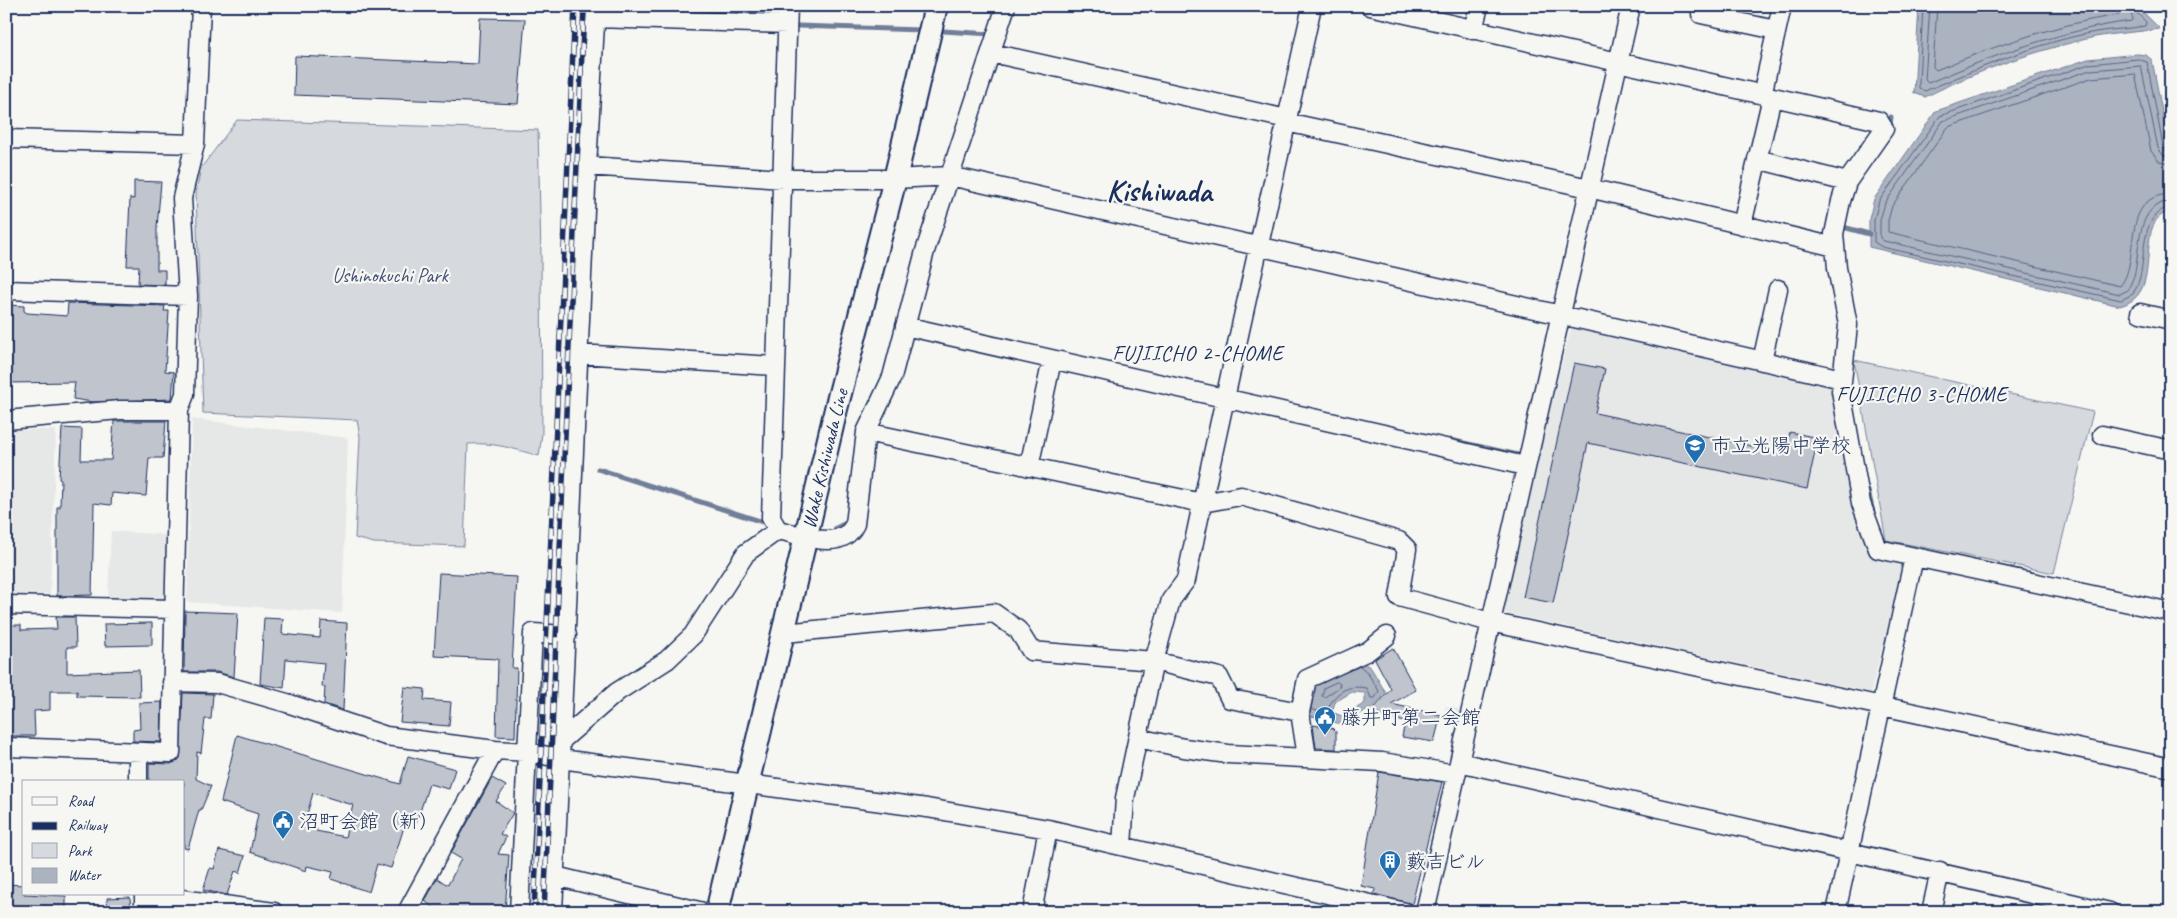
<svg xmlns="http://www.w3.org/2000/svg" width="2177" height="918" font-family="Caveat,'Klee One',sans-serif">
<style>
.built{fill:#e6e7e7}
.green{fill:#d6d9dd;stroke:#78849e}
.water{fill:#abb2c0;stroke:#717e99}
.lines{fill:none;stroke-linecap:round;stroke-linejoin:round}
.shore{stroke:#556385;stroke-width:1}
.stream{stroke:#717e99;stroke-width:5}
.building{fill:#c0c4cd;stroke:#1b2f5e;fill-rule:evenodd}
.minor-casing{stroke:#1b2f5e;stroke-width:21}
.major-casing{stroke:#1b2f5e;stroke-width:26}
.minor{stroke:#f6f6f2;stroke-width:18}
.major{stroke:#f6f6f2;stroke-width:22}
.rail-casing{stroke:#1b2f5e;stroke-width:5.5}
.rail{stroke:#f6f6f2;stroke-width:4;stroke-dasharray:11;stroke-linecap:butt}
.labels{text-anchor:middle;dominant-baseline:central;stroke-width:4.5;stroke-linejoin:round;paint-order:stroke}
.park-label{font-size:20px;fill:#405177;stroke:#f6f6f2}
.poi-label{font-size:20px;fill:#1b2f5e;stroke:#f6f6f2;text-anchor:start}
.street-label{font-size:20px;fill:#1b2f5e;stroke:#f6f6f2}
.neighbourhood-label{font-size:21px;letter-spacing:1px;fill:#1b2f5e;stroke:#f6f6f2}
.town-label{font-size:30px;font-weight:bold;fill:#1b2f5e;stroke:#f6f6f2}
</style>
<rect width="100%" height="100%" fill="#f6f6f2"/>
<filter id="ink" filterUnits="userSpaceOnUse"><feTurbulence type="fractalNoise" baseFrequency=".02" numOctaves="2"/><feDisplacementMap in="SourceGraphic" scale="10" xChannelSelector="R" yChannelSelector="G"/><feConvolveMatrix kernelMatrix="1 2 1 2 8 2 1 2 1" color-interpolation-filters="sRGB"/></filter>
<g filter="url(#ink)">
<path class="built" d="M1571,327L1832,385L1872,556L1900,565L1901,572L1871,692L1499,612Z
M192,419L348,438L342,613L187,602Z
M9,430H56L50,594L6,595Z
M111,531L168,535L165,599L108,597Z
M1446,706L1462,710L1459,722L1443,718Z"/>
<path class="green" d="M237,120L538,130L541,255L542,433L539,456C515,449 493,442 468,444L464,546L374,543L355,538L360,437L357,420L203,413L196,193L201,168Z
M1854,360L2093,412L2054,573L1886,540Z"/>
<path class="water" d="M1919,6H2137L2160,29C2138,32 2116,33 2095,37C2037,50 1978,70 1925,97L1914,93Z
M2138,54L2146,55L2152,60L2171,157V212C2168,213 2163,214 2160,216C2137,235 2163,295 2120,306L1869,247V219L1874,199L1936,111L2088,59Z
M1360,660L1371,668L1386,693L1372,708L1360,714L1357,708L1365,703V693L1352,692L1335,702L1332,712L1342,716L1347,714L1350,720L1341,724L1304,714L1314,680Z"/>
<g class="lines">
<path class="shore" d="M1923,6L1919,82V89L1925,91C1980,68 2036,43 2095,32C2112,29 2129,29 2145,26L2146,22L2135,11L2134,6
M1930,6L1925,80L1928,83C1995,55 2058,31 2131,21L2133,19L2128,6
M1937,6L1933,67L1936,70C1995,46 2056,24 2119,15L2120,6
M2171,150H2166L2163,146L2147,62L2138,59L2089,64L1940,116L1879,201L1874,220V242L1882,247L2121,300L2133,294C2136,287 2140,280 2141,272C2145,251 2142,211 2171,207
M2171,157L2163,155L2158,148L2141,66L2090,70L1943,121L1885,203L1880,220V238L1884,241L2120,294L2128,290C2130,284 2134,278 2135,272C2140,248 2136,203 2171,201
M2171,164L2159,161L2151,151L2135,74L2091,78L1948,127L1892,206L1888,221V232L2120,286C2142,261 2118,195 2171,194
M1337,682L1340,684L1339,687L1325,697L1322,696L1324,688Z
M1311,709L1326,714C1333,694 1344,684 1367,688L1371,698H1375L1379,691L1367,672L1360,666L1354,669"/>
<path class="stream" d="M798,26L921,30
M943,31L991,34
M1889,131L1891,117
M1843,227L1869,234
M1450,440L1518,455
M598,469L766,523
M1868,491L1873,512
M836,528L848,522L849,518"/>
</g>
<path class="building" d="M480,18L525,19L518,104L294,95L295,56L478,64Z
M134,181L161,182L157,227V270H165V285L138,284L139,266H127L130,198L134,199Z
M68,303L165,306L164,311H169L165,371L174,372L172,399L93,402L73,399L75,382L6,383L7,305L24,306V311L27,313L67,316Z
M1574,363L1605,369L1595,413L1785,453L1790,432L1818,438L1807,489L1588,443L1553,603L1523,597Z
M114,421H166L163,458H149L146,496L112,493L111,505L94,503L92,595L57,596V507H60L61,480L59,479L62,428L82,429L81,460H111Z
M439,573L517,577L512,668H517L515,737L496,736L498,659L434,656Z
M185,611L238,613L234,677L217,672H184Z
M56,617H75L76,647H67V673L139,670L140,697L77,696V691H50V710L34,711L35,736H6L8,625H21V630L57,629Z
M264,618L283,619L282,634L320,638L321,621L347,623L343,710L324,704L325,687H322L324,663L286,659L284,688L260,684Z
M152,623V645L105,646L104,624Z
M1393,648L1416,690L1391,704L1441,715L1434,742L1402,737L1405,722L1381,716L1376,712L1370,713L1391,689L1375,659Z
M404,687L425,689L424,700L451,702L449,726L400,722Z
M183,693L213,694L211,719H205L201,753L197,752L196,779L211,786L201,810H199L188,849L184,848V782H149V763L171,764L180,758Z
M162,702L161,742L133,741V730L140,729L139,703Z
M1313,725L1332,728L1336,732V749L1316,748Z
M237,735L400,784L408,756L455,769L449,789L429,784L416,824L406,821L391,868L377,864L369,892L331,879L333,872L307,866L306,871L250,852L258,814L221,802ZM313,793L353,805L345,837L316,831L317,829L304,825Z
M1379,772L1442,782L1412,904L1374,894L1375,889L1361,886Z
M492,778L506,786L496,801L513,813L500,834L506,837L498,854L509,855L505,912H439L425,901L437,878L446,884L449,883L461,859L451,853Z
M219,850L245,856L240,873L235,871L227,895L203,890L210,868L214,869Z
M6,884L24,885V894L66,896V912H6Z
M130,897L131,912H108L107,898Z"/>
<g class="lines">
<g class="minor-casing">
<path id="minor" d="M1370,6L1879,121L1884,129L1847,182L1841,201L1834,234L1837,268L1848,325L1841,391L1861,503L1878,549L2171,612
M1701,14L1776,30
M596,18L787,24
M1473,30L1479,6
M992,53L1287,119
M1762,95L1782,6
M1286,122L1589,188L1835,247
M6,139L195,144
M1757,159L1847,182
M587,166L784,179H895L950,176L1842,379
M1742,225L1772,97
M6,290L188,296
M2140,313L2171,320
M905,326L1525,466
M579,354L775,366
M1762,361L1778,289
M6,420L120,410H179
M866,432L1202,503L1241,496L1399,541L1407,549L1399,597L1490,622L2171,768
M2102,435L2171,450
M1029,467L1052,360
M778,530L771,518L788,6
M6,605L173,609
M784,633L994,613L1018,630L1031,651L1154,661L1219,677L1230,699L1300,712L1307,757
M172,682L217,683L287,703L386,736L495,750L528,752L568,760L927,808L1048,829L1405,912
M1300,712L1307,679L1368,651L1387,636
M1138,738L1184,748L1228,754L1382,762L1456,774
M562,740L617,692L667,660L693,635L746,553L778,530C803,535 841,553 855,524L866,432L892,377L925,251L1006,6
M6,747L171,753L179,410L185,394L188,296L182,198L195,144L201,6
M1459,762L2110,912
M138,782V754
M1122,846L1125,798L1154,661L1171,600L1186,580C1226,388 1270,198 1312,6
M555,876L703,912
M144,894V912
M147,894L274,912
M407,912L495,750
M519,912L533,633L567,635
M553,912L587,166L596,6
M1032,912L1048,829
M1425,912L1631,6
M1836,912L1914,557
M1931,912L1940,871"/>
</g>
<g class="major-casing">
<g id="major">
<path id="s1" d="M717,912L836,409L895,179L936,6"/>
</g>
</g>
<use href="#minor" class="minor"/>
<use href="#major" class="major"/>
<g class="rail-casing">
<path id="rail" d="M534,912L575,6
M544,912L584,6"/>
</g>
<use href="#rail" class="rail"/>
</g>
</g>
<defs>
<g id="school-pin" transform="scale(1.125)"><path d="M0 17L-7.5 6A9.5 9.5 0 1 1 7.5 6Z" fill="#1f6fb2" stroke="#f6f6f2"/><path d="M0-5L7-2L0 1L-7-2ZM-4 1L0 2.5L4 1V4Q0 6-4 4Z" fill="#fff"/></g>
<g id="civic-pin" transform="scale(1.125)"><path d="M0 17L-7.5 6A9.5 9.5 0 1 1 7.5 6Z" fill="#1f6fb2" stroke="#f6f6f2"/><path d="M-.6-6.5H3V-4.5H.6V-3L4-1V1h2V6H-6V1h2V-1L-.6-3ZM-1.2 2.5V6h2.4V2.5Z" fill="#fff"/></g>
<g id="building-pin" transform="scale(1.125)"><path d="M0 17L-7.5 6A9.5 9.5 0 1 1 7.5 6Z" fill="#1f6fb2" stroke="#f6f6f2"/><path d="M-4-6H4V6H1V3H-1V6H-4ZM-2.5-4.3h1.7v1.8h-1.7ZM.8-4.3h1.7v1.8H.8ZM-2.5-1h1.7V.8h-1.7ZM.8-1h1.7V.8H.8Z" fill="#fff"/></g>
</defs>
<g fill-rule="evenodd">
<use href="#school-pin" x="1695" y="445"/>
<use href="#civic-pin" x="1325" y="717"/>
<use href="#civic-pin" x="283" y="821"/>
<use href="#building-pin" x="1390" y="861"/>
</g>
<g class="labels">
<g class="park-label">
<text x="390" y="275">Ushinokuchi Park</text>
</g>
<g class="poi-label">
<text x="1711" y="445">市立光陽中学校</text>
<text x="1341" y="717">藤井町第二会館</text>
<text x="299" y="821">沼町会館（新）</text>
<text x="1406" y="861">藪吉ビル</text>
</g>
<g class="street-label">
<text stroke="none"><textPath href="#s1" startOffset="466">Wake Kishiwada Line</textPath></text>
</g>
<g class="neighbourhood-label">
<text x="1198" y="353">FUJIICHO 2-CHOME</text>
<text x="1922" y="394">FUJIICHO 3-CHOME</text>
</g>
<g class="town-label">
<text x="1159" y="191">Kishiwada</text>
</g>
</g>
<rect width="2177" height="918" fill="none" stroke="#f6f6f2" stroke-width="25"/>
<rect x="12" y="12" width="2152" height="893" fill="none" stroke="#1b2f5e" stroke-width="2" filter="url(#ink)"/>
<rect x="22" y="780" width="162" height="115" fill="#f6f6f2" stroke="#9ea6b7"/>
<rect x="32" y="797" width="25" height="8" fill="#f6f6f2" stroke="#9ea6b7"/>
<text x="68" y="806" font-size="15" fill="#1b2f5e">Road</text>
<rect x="32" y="822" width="25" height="8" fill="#1b2f5e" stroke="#9ea6b7"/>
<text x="68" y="830" font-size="15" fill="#1b2f5e">Railway</text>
<rect x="32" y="843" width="25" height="15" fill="#d6d9dd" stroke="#9ea6b7"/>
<text x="68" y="856" font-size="15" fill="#1b2f5e">Park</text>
<rect x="32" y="868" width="25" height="15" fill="#abb2c0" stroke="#9ea6b7"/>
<text x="68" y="880" font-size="15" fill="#1b2f5e">Water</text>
</svg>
